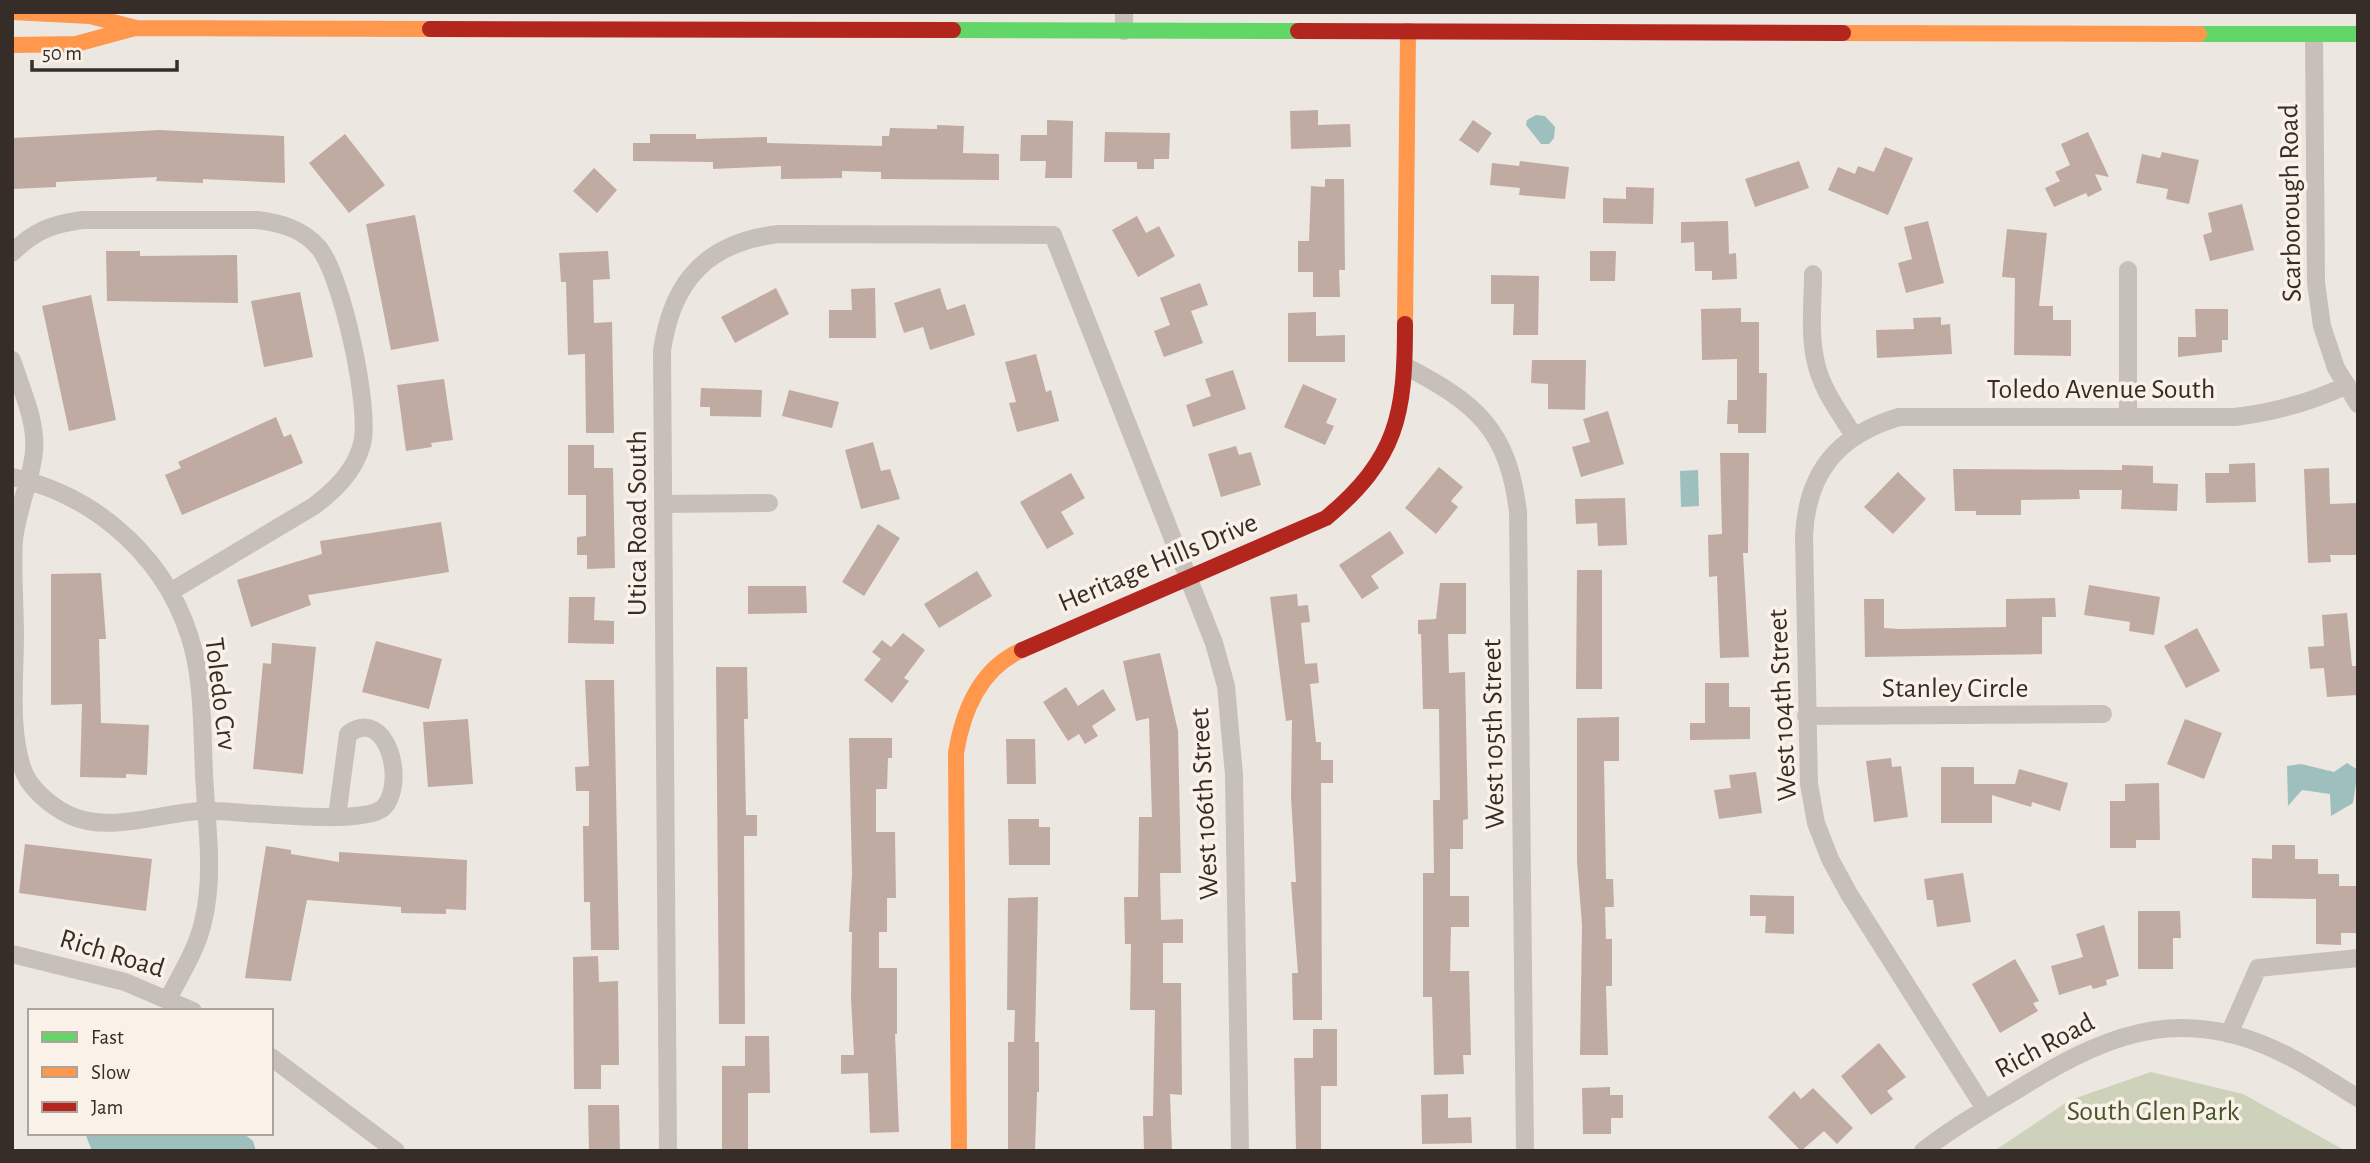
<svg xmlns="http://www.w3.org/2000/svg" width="2370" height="1163" font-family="'Alegreya Sans',sans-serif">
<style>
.green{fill:#ced2bb}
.water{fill:#9dbfbe}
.building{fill:#c0aba3}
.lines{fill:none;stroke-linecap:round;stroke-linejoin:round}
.street{stroke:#c6bfba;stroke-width:18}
.fast{stroke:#63d668;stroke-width:16}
.slow{stroke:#ff974d;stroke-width:16}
.jam{stroke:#b3261e;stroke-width:16}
.labels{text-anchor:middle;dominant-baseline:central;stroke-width:7;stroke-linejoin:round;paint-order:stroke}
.street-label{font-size:28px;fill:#372d28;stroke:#faf2e9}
.park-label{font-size:28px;fill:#47552c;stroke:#faf2e9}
</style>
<rect width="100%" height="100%" fill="#ede7e1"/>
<path class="green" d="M2151,1072L2243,1094L2346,1151H1994L2070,1100Z"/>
<path class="water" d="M1536,115L1545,116L1555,127L1554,138L1549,144H1541L1526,125L1527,120Z
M1698,470L1699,506L1681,507L1680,471Z
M2301,764L2334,772L2347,763L2358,770L2353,803L2331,816L2330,794L2302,790L2288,806L2287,766Z
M85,1133H243L253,1141L256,1151H92Z"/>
<path class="building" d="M1318,110V125L1350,124L1351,147L1291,149L1290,111Z
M1047,120L1073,121L1072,178H1045L1046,161H1020L1021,135H1047Z
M1473,120L1492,133L1478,153L1459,140Z
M937,125L964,126L963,153L999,154V180L881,179V172L842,171V178L781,179V166L713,169V162L633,161V143H650V134H696V139L767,137V143L882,146V136H889L890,128L937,129Z
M159,130L284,136L285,183L203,179V183L156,181L157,177L56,182V187L12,189V138Z
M1105,132L1170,133L1169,159H1154V169H1137V162H1104Z
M2088,132L2109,177L2095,174L2102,190L2088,197L2086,193L2054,207L2045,188L2060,181L2055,172L2070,165L2061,144Z
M345,134L385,185L349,213L309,163Z
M1885,147L1913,158L1888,215L1828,190L1838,167L1855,174L1858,166L1874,172Z
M2162,152L2199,160L2189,204L2166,199L2168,189L2136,183L2142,154L2160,158Z
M1520,161L1569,167L1565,199L1519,195L1520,188L1490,185L1492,163L1519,166Z
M1799,161L1809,188L1755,207L1745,179Z
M594,168L617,190L597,213L573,191Z
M1325,179H1344L1345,270H1339L1340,297H1313V272H1298V241H1309L1311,186L1325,187Z
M1626,187L1654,188L1653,224L1603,223V198L1626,199Z
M2242,204L2254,250L2210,261L2203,235L2212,232L2208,213Z
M415,215L439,341L391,350L366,224Z
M1137,216L1146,233L1159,226L1175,256L1138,277L1112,230Z
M1728,221L1729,254L1736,253L1737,279L1712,280V271H1695L1694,242L1681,243V222Z
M1928,221L1944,283L1906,293L1898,263L1912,259L1904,227Z
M2007,229L2047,233L2039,306H2053V320H2071V356L2014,355L2015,278L2002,277Z
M106,251H140V256L237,255L238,303L107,301Z
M608,251L610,279L593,280L594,323L612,322L614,433H586L585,354L568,355L566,282H561L559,253Z
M1590,251H1616L1615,281H1590Z
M1491,275L1539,276L1538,335H1513L1514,304H1491Z
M1200,283L1208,305L1191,311L1203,343L1164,357L1154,331L1170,325L1160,298Z
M776,288L789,314L735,343L721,317Z
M875,288L876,338H829V310H852L851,289Z
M940,288L947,310L965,304L975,335L930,350L923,327L904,333L894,303Z
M300,292L313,357L264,367L251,301Z
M91,295L116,420L69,431L42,306Z
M1741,308V322H1759V373H1767L1766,433H1738V424H1727L1728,400H1737V359L1702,360L1701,309Z
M2195,309H2228V340H2222V352L2178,357V337H2196Z
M1316,312V336L1345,335V362H1288V313Z
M1941,317V325L1950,324L1952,354L1877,358L1876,330L1914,329L1913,318Z
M1036,354L1046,392L1051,390L1059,421L1017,432L1009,403L1016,402L1005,362Z
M1532,360H1586L1585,410L1548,409V384L1531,383Z
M1233,370L1246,409L1193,427L1186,405L1211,396L1205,379Z
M444,379L453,440L431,443L432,447L406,451L397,385Z
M1303,384L1337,399L1326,423L1334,426L1325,445L1284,427Z
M701,388L762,390L761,417L710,416V407H700Z
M789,390L839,402L832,428L782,416Z
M1608,411L1624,464L1581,477L1572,447L1590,442L1583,419Z
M276,417L284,437L291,434L303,463L182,515L165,475L181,468L178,462Z
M873,442L881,471L890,469L900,499L861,509L845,450Z
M568,445H594V468H613L615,568L587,569V555H577V537L586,536V495H568Z
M1236,446L1239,455L1251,452L1261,485L1221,497L1208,454Z
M1720,453H1749L1748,553H1743L1749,657L1720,658L1717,576L1709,577L1708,535L1722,534Z
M2255,463L2256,502L2206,503L2205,473H2229V464Z
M2122,465L2153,466V483L2178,484L2177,511L2121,509L2122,490H2079L2080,499L2021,500V515H1976V511H1955L1953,469L2122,470Z
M1439,467L1463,487L1451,501L1458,507L1436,534L1405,508Z
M2329,468L2330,504L2358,503V555H2330L2331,562L2308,563L2304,469Z
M1898,472L1926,499L1893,534L1864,507Z
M1071,473L1085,498L1061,512L1074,534L1047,549L1020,502Z
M1625,498L1627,545L1598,546L1597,523L1576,524L1575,499Z
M441,522L449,572L308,595L311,605L251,627L237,580L322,554L320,541Z
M878,524L900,538L864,596L842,582Z
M1390,531L1404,553L1371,576L1379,588L1362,599L1339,565Z
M1577,570H1602V689H1576Z
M977,571L992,596L939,628L924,604Z
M101,573L106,639H99L101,723L149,725L147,775L126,774V778L80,777L82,704L51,705V574Z
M1440,583H1466V634H1448L1449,673L1465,672L1468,819L1463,820V849H1450V896H1469V927H1451L1450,971H1469L1471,1055H1463L1464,1074L1434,1075L1432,997H1423V873H1434L1433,800H1440L1439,709H1423L1421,634H1418V620L1436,619Z
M2089,585L2160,597L2154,635L2129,631L2130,622L2084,615Z
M748,586H806L807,613L748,614Z
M1297,594L1298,606L1308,605L1310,622L1301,623L1305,664L1317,663L1319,683L1310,684L1316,742H1321V760H1333V783H1321L1322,1020H1293L1292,973H1298L1291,882H1296L1291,796L1292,720L1286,721L1270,597Z
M569,597H595L594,620L614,621V644L568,643Z
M2055,598L2056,617H2042V654L1865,657L1864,599H1884V628L1899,629L2006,627V599Z
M2347,613L2352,666H2358V695L2327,697L2324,668L2310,669L2308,647L2324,646L2322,615Z
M2197,628L2220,671L2186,688L2164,646Z
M903,633L925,650L904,678L909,681L892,703L864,680L881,659L872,652L882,640L891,647Z
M376,641L442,659L429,709L362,692Z
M272,643L316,647L303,774L253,769L263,663L271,664Z
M1160,653L1178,731L1181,873H1160L1161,920L1183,919V943H1163V983H1181L1182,1095L1170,1094L1172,1151H1144L1143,1116H1153L1155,1010H1130L1131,944H1125L1124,897H1138L1139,817H1152L1149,718L1136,721L1123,661Z
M716,667H747L748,719H744L746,815H757V836H744L745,1024H719Z
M585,680H614L619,950H591L590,902H584L583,826H589V791H576L575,767L589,766Z
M1705,683H1729V707H1750V739L1690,740V723H1705Z
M1066,687L1078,706L1103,689L1116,710L1092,726L1098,736L1085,744L1079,734L1068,741L1043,702Z
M1619,717V761H1604L1606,879H1613L1614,907H1605L1606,939H1612V986H1606L1608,1055H1580L1582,925L1577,861V718Z
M468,719L473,784L428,787L423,722Z
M2185,719L2222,733L2204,779L2167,764Z
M849,738H892V758H888L887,789H876V832H895L896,898H887V932H879V968H897V1034H895L899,1132L870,1133L868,1073L841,1074V1055H854L851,998L852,932H849L852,874Z
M1006,739H1035L1036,784H1007Z
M1891,758L1892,767L1901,766L1908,817L1874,822L1866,761Z
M1941,767H1974V784H2015L2019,769L2068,783L2060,811L2032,802L2031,807L1992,795V823H1941Z
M1756,772L1762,813L1719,819L1714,790L1731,788L1729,775Z
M2159,783L2160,840H2136V848H2110V801H2125V784Z
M1008,819H1039V827H1050V865H1009Z
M25,844L152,859L146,911L19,893Z
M2272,845H2295V859H2318V874H2339V886H2358V933H2341V945L2316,944V899L2252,898V858L2272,859Z
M266,846L291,850V854L339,862V852L467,860L466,910L446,909V914L401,913V907L307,900L291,981L245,978Z
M1963,873L1971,922L1937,927L1933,900H1927L1924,879Z
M1750,895L1794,896V934L1765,933L1766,916H1750Z
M1038,897L1035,1042H1039V1092H1037L1035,1151H1008V1042H1014L1015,1010H1007L1008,898Z
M2138,911H2180L2181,938H2173V969H2138Z
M2104,925L2119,976L2106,980L2107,985L2093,989L2091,985L2059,995L2051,966L2083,957L2076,934Z
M598,956L599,982L618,981L619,1065H601V1089H574L573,957Z
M2015,959L2039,1001L2033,1003L2038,1011L2000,1033L1972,984Z
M1313,1029H1337V1086H1321V1151H1296L1294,1058H1313Z
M745,1036H769L770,1093H748V1151H722V1066H745Z
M1879,1043L1906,1077L1887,1091L1893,1099L1871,1115L1841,1076Z
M1610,1087V1095H1623V1118H1611V1134H1583L1582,1088Z
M1813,1088L1853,1128L1837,1144L1824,1131L1801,1151L1768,1117L1794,1091L1801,1099Z
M1448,1094V1118L1471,1117L1472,1143L1422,1144L1421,1095Z
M588,1105H619L620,1151H589Z"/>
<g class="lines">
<path class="street" d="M1124,12V31
M2314,35L2316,283L2322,326L2336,368L2358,404
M12,253C34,231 52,224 82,220H257C281,223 303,229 319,248C342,276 371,409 362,444C355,471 335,490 314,506L170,592
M2128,270V417
M1813,274C1813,303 1809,334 1816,363C1822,390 1840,413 1854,436
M12,360C21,389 37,421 34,452C31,481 17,510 14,540C12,571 15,604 15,635C15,677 9,727 22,767C28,788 51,806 69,815C114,836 169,808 216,811C247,812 363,826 383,808C407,785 388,705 348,734L337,817
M1405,366C1476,403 1508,429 1518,512L1525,1151
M12,477C100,496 172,563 194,652C203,691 202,733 204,773C206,821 215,874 203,922C197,949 181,974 168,999
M664,504L769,503
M1806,716L2103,714
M12,954L125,982L193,1011
M2229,1034L2258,968L2358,958
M271,1057L396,1151
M1985,1109L1849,894L1830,859L1816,823L1809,784L1804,536C1807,472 1838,435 1899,417H2235C2275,412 2310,403 2347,385
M668,1151L662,351C672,280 708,242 779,234L1053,235L1214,643L1226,686L1234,775L1240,1151
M1923,1151C1954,1126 1991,1106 2025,1085C2115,1029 2190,1004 2290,1057C2313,1069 2335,1084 2358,1098"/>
<path class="fast" d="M953,30L1298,31
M2199,34H2358"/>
<path class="slow" d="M12,12L90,16L136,28L430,29
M1843,33L2199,34
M12,45L76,44L135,28
M1405,324L1408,31
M959,1151L956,753C963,710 981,668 1022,650"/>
<path class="jam" d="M430,29L953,30
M1298,31L1843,33
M1022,650L1326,518C1398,458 1405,414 1405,324"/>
</g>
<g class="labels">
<g class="street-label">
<text transform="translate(2291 203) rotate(-91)">Scarborough Road</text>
<text x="2101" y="390">Toledo Avenue South</text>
<text transform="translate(638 523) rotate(-90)">Utica Road South</text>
<text transform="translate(1158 563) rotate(-23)">Heritage Hills Drive</text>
<text x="1955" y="689">Stanley Circle</text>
<text transform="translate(220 694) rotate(83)">Toledo Crv</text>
<text transform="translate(1783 705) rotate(-93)">West 104th Street</text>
<text transform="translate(1494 734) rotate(-91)">West 105th Street</text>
<text transform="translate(1205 804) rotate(-93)">West 106th Street</text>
<text transform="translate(112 954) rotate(17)">Rich Road</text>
<text transform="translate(2045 1046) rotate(-28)">Rich Road</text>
</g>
<g class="park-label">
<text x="2153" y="1112">South Glen Park</text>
</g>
</g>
<rect width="2370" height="1163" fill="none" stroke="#372d28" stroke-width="28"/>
<rect x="28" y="1009" width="245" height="126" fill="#faf2e9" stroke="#aca39c" stroke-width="2"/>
<rect x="42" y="1032" width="35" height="10" fill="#63d668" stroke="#aca39c" stroke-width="2"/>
<text x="91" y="1044" font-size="21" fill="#372d28">Fast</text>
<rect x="42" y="1067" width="35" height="10" fill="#ff974d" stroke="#aca39c" stroke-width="2"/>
<text x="91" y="1079" font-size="21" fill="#372d28">Slow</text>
<rect x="42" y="1102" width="35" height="10" fill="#b3261e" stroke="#aca39c" stroke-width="2"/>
<text x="91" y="1114" font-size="21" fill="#372d28">Jam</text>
<path d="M32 60v10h145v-10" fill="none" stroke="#372d28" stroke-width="3.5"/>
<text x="42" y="60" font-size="21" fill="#372d28" stroke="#faf2e9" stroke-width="5" paint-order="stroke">50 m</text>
</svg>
